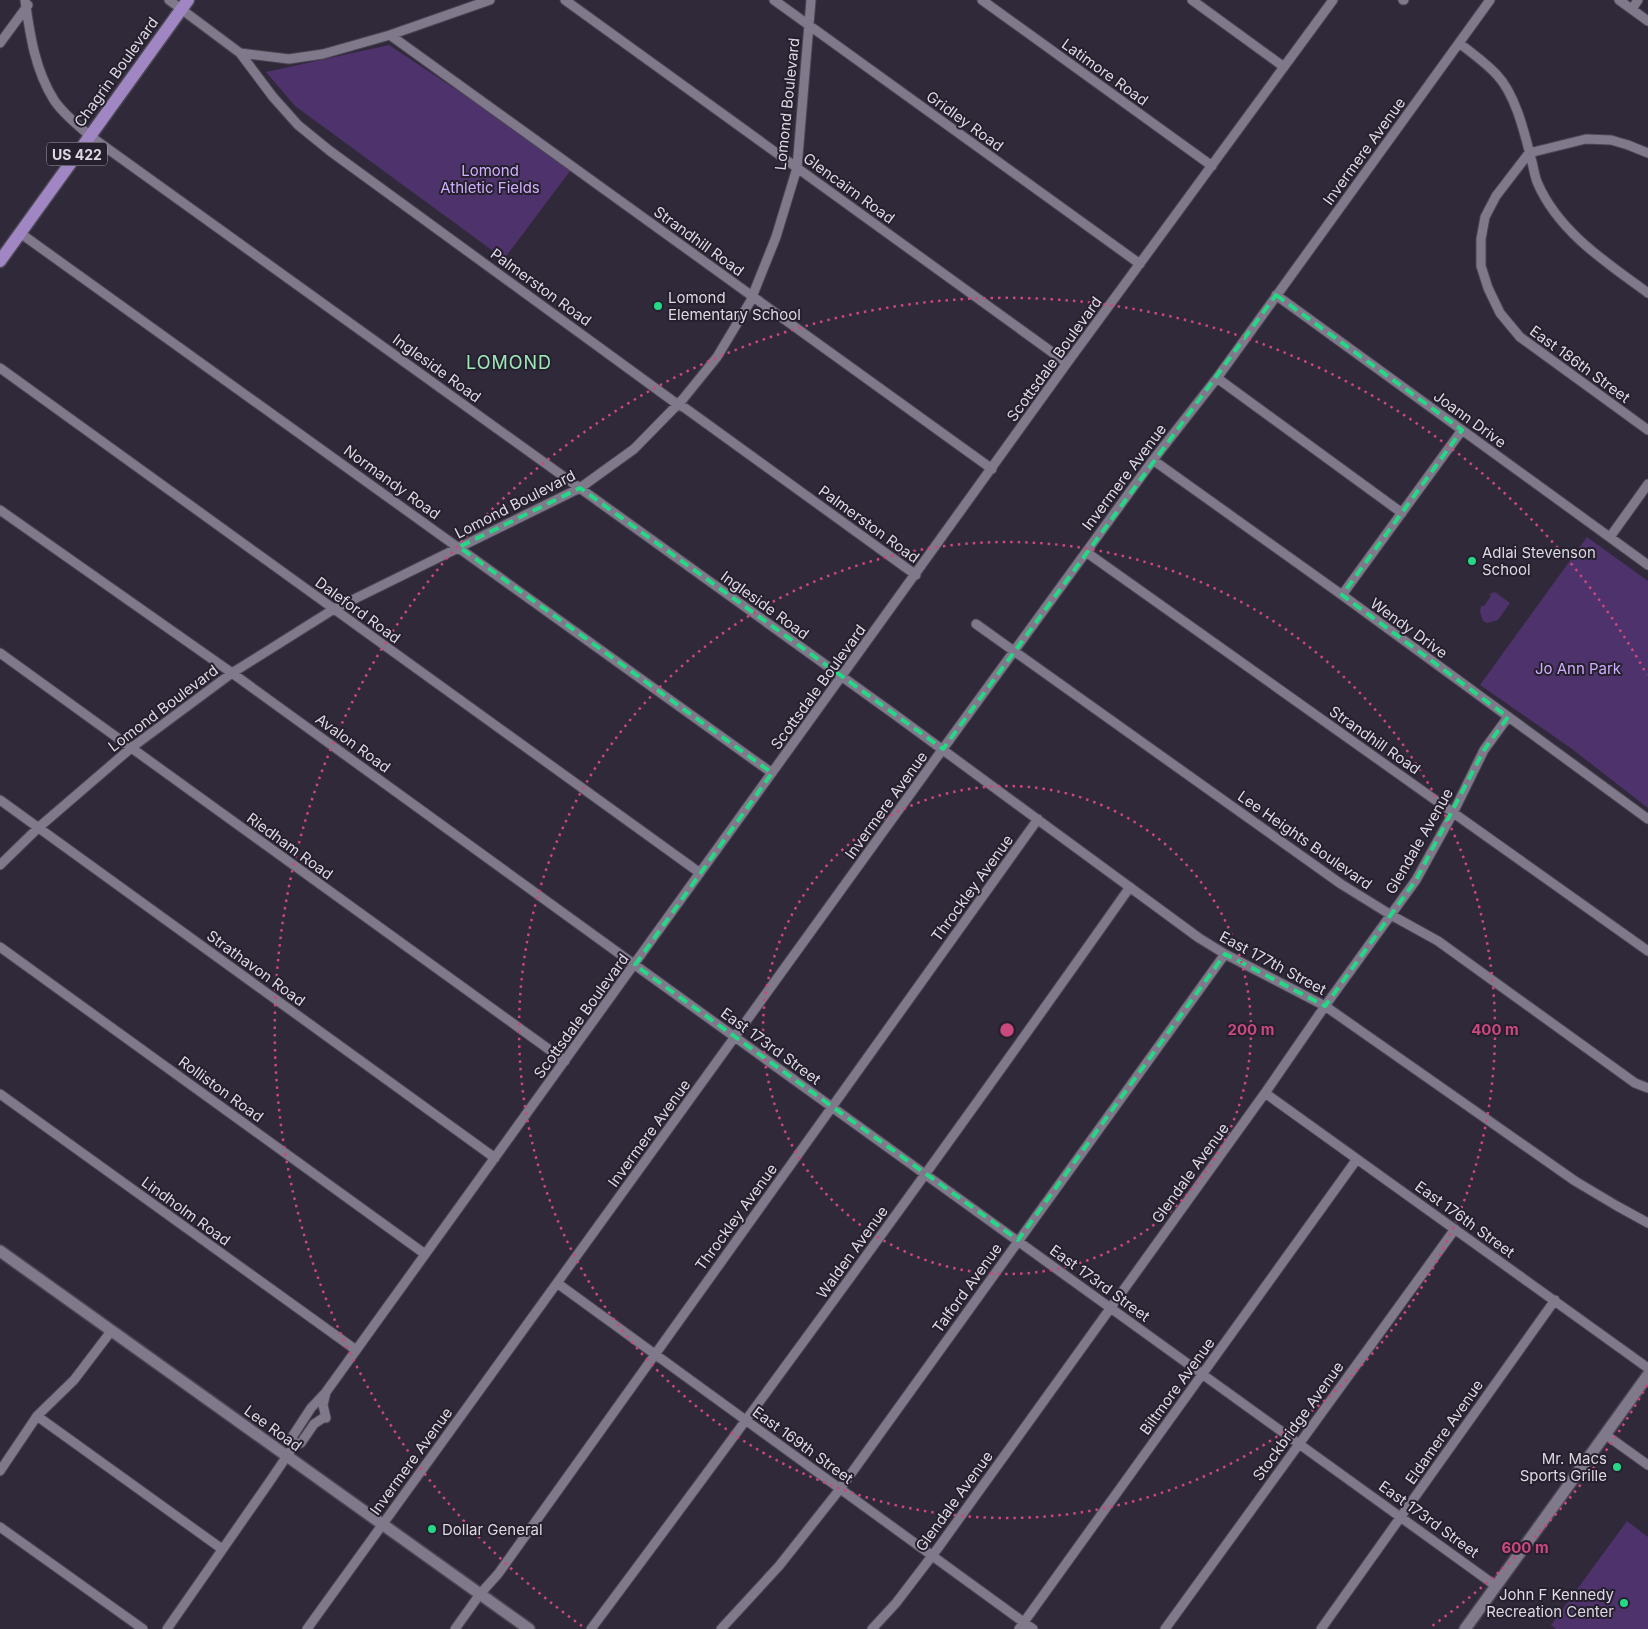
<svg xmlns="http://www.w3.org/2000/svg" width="1648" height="1629" font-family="Inter,sans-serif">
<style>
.green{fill:#4d326b}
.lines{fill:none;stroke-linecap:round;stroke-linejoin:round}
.street-casing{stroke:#4b4653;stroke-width:11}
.secondary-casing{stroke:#4b4653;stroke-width:14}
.primary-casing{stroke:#4b4653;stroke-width:15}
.street{stroke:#80798b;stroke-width:9}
.secondary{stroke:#80798b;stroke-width:11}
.primary{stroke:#a086c2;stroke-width:12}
.marked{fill:none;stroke:#25d886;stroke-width:4;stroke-dasharray:10 6;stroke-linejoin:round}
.ring{fill:none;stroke:#c9487d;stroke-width:2.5;stroke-dasharray:2.5 5}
.poi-dot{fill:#25d886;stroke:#261f2e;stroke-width:2}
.labels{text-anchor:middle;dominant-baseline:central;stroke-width:4;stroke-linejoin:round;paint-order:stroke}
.shield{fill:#261f2e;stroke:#a6a1ad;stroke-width:1}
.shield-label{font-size:14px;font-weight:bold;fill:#ddd9e3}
.street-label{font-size:15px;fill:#ddd9e3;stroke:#261f2e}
.park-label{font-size:15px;fill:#cfaffb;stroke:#261f2e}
.poi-label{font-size:15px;fill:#ddd9e3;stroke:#261f2e;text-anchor:start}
.quarter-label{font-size:18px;letter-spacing:1px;fill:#9de9ba;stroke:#261f2e}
.centre{fill:#c9487d;stroke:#261f2e;stroke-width:2.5}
.ring-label{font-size:15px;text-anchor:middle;font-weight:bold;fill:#c9487d;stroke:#261f2e;stroke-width:4;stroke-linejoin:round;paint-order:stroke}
</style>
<rect width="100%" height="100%" fill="#302939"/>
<path class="green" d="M389,45L573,167L504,259L295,106L266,72Z
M1587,537L1648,581V808L1572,749L1480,685Z
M1495,592L1510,603L1498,620L1487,623L1483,621L1480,612L1481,606H1484L1491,596L1489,594Z
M1627,1521L1648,1537V1629H1556L1551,1625Z"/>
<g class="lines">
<g class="street-casing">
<path id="street" d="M25,0C30,35 35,70 54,100C63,114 78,125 90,136L894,714L1199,938L1225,954L1325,1006L1575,1181L1617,1206L1648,1223
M169,0L240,53L273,97L298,125L330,151L677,404L685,408L916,575
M565,0L1067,363
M774,0L1140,264
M982,0L1212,166
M1192,0L1284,67
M1403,0H1404
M1619,0L1648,21
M1632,9L1638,0
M390,35L992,469
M0,43L28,5
M1459,43C1472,53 1486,63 1497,75C1516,95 1525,135 1532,162C1534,170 1535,178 1538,184C1559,232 1607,263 1648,293
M240,53L289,59L323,54L390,35L490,0
M1648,153L1628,145L1611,140L1586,139L1529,153L1496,196L1485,217L1481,239V266L1488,288L1500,313L1520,337L1648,430
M20,233L772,773
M1276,295L1648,565
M0,368L700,873
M1217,378L1402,513
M1153,460L1342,595L1648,819
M0,510L232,673L635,965L1496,1586
M1610,537L1648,484
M1086,552L1648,951
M1342,595L1462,430
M976,624L1341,884L1391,915L1438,941L1635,1083L1648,1088
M0,653L565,1061
M0,800L495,1158
M0,865L38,828L131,748L232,673L334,609L580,488L634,449L683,399L717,357L750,302L776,237L797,168L811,0
M0,947L425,1254
M1265,1093L1648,1368
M0,1094L356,1350
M557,1283L1033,1629
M37,1416L222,1549
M1606,1435L1648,1465
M295,1444L292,1437L311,1408L326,1392L1067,363L1333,0
M0,1471L37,1416L74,1380L112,1330
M0,1527L143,1629
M167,1629L268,1484L293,1447L295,1444L301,1443L314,1424L323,1418H326L323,1405L326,1392
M307,1629L937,757L1153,460L1217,378L1490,0
M455,1629L480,1594L498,1574L1038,819
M591,1629C774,1384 954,1137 1130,887
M721,1629L779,1566L840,1489L1225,954
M872,1629L896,1603L938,1548L1265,1093L1325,1006L1416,880L1453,813L1484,750L1508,717
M1019,1629L1357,1159
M1165,1629L1455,1229
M1321,1629L1555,1300"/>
</g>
<g class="secondary-casing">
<path id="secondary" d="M0,1251L529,1629
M1465,1629L1648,1375"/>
</g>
<g class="primary-casing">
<path id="primary" d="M0,261L188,0"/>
</g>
<use href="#street" class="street"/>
<use href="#secondary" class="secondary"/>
<use href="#primary" class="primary"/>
</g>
<path class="marked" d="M1276,295L1462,430L1342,595L1508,717L1484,750L1416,880L1325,1006L1225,954L1018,1240L635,965L772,773L459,547L580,488L943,749Z"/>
<g class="ring">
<circle cx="1007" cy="1030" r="244"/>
<circle cx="1007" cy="1030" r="488"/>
<path d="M1647 1385A732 732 0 0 1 1432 1626M582 1626A732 732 0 1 1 1647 675"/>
</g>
<g class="poi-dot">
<circle cx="658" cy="306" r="5"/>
<circle cx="1472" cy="561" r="5"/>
<circle cx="1617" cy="1467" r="5"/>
<circle cx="432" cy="1529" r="5"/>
<circle cx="1624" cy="1603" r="5"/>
</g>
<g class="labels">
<rect class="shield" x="47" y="142.5" width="60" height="23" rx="4"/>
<g class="shield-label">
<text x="77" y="154">US 422</text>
</g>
<g class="street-label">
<text transform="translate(116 72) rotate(-54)">Chagrin Boulevard</text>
<text transform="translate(1105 72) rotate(36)">Latimore Road</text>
<text transform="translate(787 104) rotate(-84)">Lomond Boulevard</text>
<text transform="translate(965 121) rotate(36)">Gridley Road</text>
<text transform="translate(1364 151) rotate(-54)">Invermere Avenue</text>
<text transform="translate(849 188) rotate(36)">Glencairn Road</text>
<text transform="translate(699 241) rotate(36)">Strandhill Road</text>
<text transform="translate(541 287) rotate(36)">Palmerston Road</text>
<text transform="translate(1054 359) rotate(-54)">Scottsdale Boulevard</text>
<text transform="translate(1580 364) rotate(36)">East 186th Street</text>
<text transform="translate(437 368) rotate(36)">Ingleside Road</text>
<text transform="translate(1470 419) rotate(36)">Joann Drive</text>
<text transform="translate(1124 477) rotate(-53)">Invermere Avenue</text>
<text transform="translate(392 482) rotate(36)">Normandy Road</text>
<text transform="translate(515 504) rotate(-27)">Lomond Boulevard</text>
<text transform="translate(869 524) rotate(36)">Palmerston Road</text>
<text transform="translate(765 605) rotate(36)">Ingleside Road</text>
<text transform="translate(358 610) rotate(36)">Daleford Road</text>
<text transform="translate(1409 628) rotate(36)">Wendy Drive</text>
<text transform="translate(818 687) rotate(-54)">Scottsdale Boulevard</text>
<text transform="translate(163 708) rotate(-37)">Lomond Boulevard</text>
<text transform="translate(1375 740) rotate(35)">Strandhill Road</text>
<text transform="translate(353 743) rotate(36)">Avalon Road</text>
<text transform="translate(886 805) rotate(-54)">Invermere Avenue</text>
<text transform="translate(1305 840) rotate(35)">Lee Heights Boulevard</text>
<text transform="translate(1419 841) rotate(-60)">Glendale Avenue</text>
<text transform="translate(290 846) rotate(36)">Riedham Road</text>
<text transform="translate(972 888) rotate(-54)">Throckley Avenue</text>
<text transform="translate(1273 963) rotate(28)">East 177th Street</text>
<text transform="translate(256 968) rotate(36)">Strathavon Road</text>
<text transform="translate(581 1016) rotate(-54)">Scottsdale Boulevard</text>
<text transform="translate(771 1046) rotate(36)">East 173rd Street</text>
<text transform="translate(221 1089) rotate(36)">Rolliston Road</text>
<text transform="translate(649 1133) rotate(-54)">Invermere Avenue</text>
<text transform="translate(1190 1173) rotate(-54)">Glendale Avenue</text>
<text transform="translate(186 1211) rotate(36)">Lindholm Road</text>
<text transform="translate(736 1217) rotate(-54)">Throckley Avenue</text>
<text transform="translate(1465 1219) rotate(36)">East 176th Street</text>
<text transform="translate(852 1252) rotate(-54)">Walden Avenue</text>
<text transform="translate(1100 1283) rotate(36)">East 173rd Street</text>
<text transform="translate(967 1288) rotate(-54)">Talford Avenue</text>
<text transform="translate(1177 1386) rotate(-54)">Biltmore Avenue</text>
<text transform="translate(1298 1421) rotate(-54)">Stockbridge Avenue</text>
<text transform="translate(273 1428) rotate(36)">Lee Road</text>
<text transform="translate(1444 1432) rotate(-55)">Eldamere Avenue</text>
<text transform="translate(803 1445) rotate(36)">East 169th Street</text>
<text transform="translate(411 1461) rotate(-54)">Invermere Avenue</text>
<text transform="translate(954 1501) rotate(-54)">Glendale Avenue</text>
<text transform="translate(1429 1519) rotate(36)">East 173rd Street</text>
</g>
<g class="park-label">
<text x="490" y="170">Lomond<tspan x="490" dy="17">Athletic Fields</tspan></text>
<text x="1578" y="668">Jo Ann Park</text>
</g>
<g class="poi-label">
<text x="668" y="297">Lomond<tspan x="668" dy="17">Elementary School</tspan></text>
<text x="1482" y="552">Adlai Stevenson<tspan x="1482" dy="17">School</tspan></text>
<text x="1607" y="1458" text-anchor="end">Mr. Macs<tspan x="1607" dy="17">Sports Grille</tspan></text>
<text x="442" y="1529">Dollar General</text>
<text x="1614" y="1594" text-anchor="end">John F Kennedy<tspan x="1614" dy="17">Recreation Center</tspan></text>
</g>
<g class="quarter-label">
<text x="509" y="362">LOMOND</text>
</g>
</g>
<circle cx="1007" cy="1030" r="8" class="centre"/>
<g class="ring-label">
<text x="1251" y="1035">200 m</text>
<text x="1495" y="1035">400 m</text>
<text x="1525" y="1553">600 m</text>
</g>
</svg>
